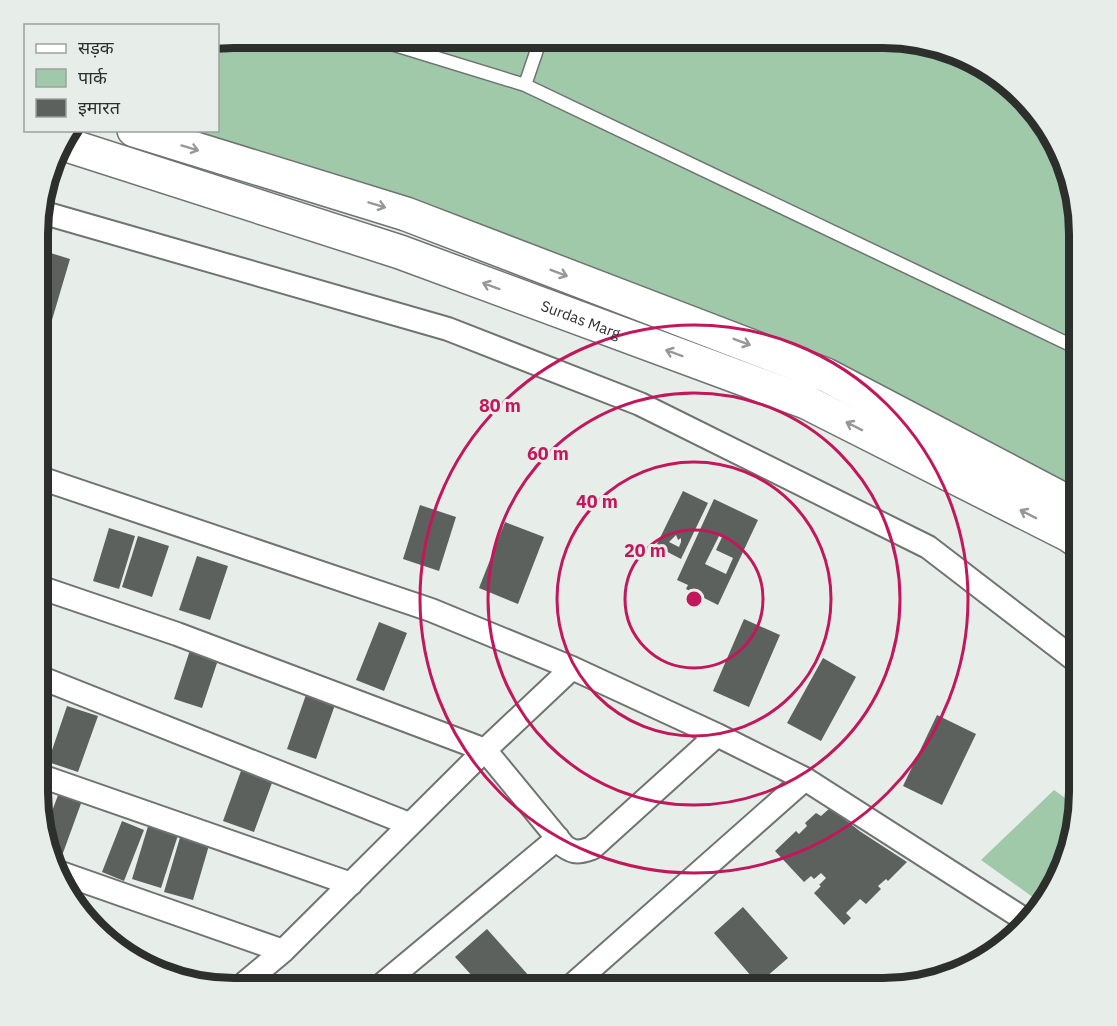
<svg xmlns="http://www.w3.org/2000/svg" width="1117" height="1026" font-family="'IBM Plex Sans','Noto Sans Devanagari',sans-serif">
<style>
.green{fill:#a0c9a9}
.building{fill:#5c615d;fill-rule:evenodd}
.lines{fill:none;stroke-linecap:round;stroke-linejoin:round}
.lane-casing{stroke:#6f7470;stroke-width:15}
.street-casing{stroke:#6f7470;stroke-width:26}
.secondary-casing{stroke:#6f7470;stroke-width:36}
.lane{stroke:#fff;stroke-width:12}
.street{stroke:#fff;stroke-width:22}
.secondary{stroke:#fff;stroke-width:33}
.oneway{stroke:#969796}
.ring{fill:none;stroke:#c2185b;stroke-width:3}
.labels{text-anchor:middle;dominant-baseline:central;stroke-width:6;stroke-linejoin:round;paint-order:stroke}
.street-label{font-size:15px;fill:#2d2f2d;stroke:#e7ede9}
.rim{fill:none;stroke:#2d2f2d;stroke-width:8}
.centre{fill:#c2185b;stroke:#e7ede9;stroke-width:3}
.ring-label{font-size:18px;text-anchor:middle;font-weight:bold;fill:#c2185b;stroke:#e7ede9;stroke-width:6;stroke-linejoin:round;paint-order:stroke}
</style>
<rect width="100%" height="100%" fill="#e7ede9"/>
<path class="green" d="M234,38H896L970,58L1031,105L1064,158L1079,221V460L1065,490L474,227L168,131L218,130V40Z
M1054,790L1076,806L1059,879L1041,903L981,860Z"/>
<path class="building" d="M41,250L70,259L44,347L40,346Z
M683,491L708,503L681,559L656,546ZM676,535L678,540L681,538V542L679,547L669,542Z
M714,499L758,520L718,605L686,589L688,585L677,580ZM720,534L723,535L716,550L733,558L726,574L705,564Z
M420,505L456,517L439,571L403,559Z
M505,522L544,537L518,604L479,588Z
M109,528L135,536L119,589L93,581Z
M138,536L169,546L152,597L122,587Z
M197,556L228,566L210,620L179,610Z
M744,619L780,635L749,707L713,691Z
M379,622L407,633L384,691L356,680Z
M191,647L219,657L202,708L174,699Z
M823,658L856,677L821,741L787,723Z
M308,689L337,699L316,759L287,749Z
M67,706L98,716L78,772L48,762Z
M937,715L976,734L942,805L903,786Z
M242,768L273,780L254,832L223,821Z
M60,790L83,798L63,853L48,847L44,832Z
M830,808L861,832L907,862L888,881L886,879L878,886L881,889L866,904L860,899L846,913L851,918L844,925L814,893L821,886L819,885L826,878L821,873L814,879L811,876L804,882L775,851L796,831L799,834L807,826L805,823L816,813L821,816Z
M122,821L144,830L124,881L102,872Z
M149,823L179,832L161,888L132,879Z
M181,834L210,842L193,900L164,892Z
M743,907L788,958L758,984L714,933Z
M487,929L530,977L517,988H483L455,957Z"/>
<g class="lines">
<g class="lane-casing">
<path id="lane" d="M372,38L525,85L1079,349
M910,42L981,66
M525,85L541,38"/>
</g>
<g class="street-casing">
<path id="street" d="M41,212L448,329L640,404L928,547L1079,663
M40,478L431,610L572,668L717,735L805,779L1027,921
M39,587L177,634L485,750L564,846C575,854 580,852 592,848L717,735
M39,677L409,824
M38,775L351,884
M55,871L283,951
M239,988L283,951L485,750L572,668
M378,988L558,838
M569,988L805,779"/>
</g>
<g class="secondary-casing">
<g id="secondary">
<path d="M134,130L406,214L826,375L1079,508"/>
<path id="s1" d="M61,143L400,252L806,402L1069,535L1079,542"/>
</g>
</g>
<use href="#lane" class="lane"/>
<use href="#street" class="street"/>
<use href="#secondary" class="secondary"/>
</g>
<defs><path id="oneway-shaft" d="M-6 0H5M1.5-3L5.5 0L1.5 3" fill="none" stroke-width="1.6" stroke-linecap="round" stroke-linejoin="round" transform="scale(1.5)"/></defs>
<g class="oneway">
<use href="#oneway-shaft" transform="translate(190 148) rotate(17)"/>
<use href="#oneway-shaft" transform="translate(377 205) rotate(17)"/>
<use href="#oneway-shaft" transform="translate(559 273) rotate(21)"/>
<use href="#oneway-shaft" transform="translate(491 286) rotate(-160)"/>
<use href="#oneway-shaft" transform="translate(742 342) rotate(21)"/>
<use href="#oneway-shaft" transform="translate(674 353) rotate(-160)"/>
<use href="#oneway-shaft" transform="translate(854 426) rotate(-153)"/>
<use href="#oneway-shaft" transform="translate(1028 514) rotate(-153)"/>
</g>
<g class="ring">
<circle cx="694" cy="599" r="69"/>
<circle cx="694" cy="599" r="137"/>
<circle cx="694" cy="599" r="206"/>
<circle cx="694" cy="599" r="274"/>
</g>
<g class="labels">
<g class="street-label">
<text stroke="none"><textPath href="#s1" startOffset="549">Surdas Marg</textPath></text>
</g>
</g>
<path d="M0 0H1117V1026H0ZM234 48H883A186 186 0 0 1 1069 234V792A186 186 0 0 1 883 978H234A186 186 0 0 1 48 792V234A186 186 0 0 1 234 48Z" fill="#e7ede9" fill-rule="evenodd"/>
<path class="rim" d="M234 48H883A186 186 0 0 1 1069 234V792A186 186 0 0 1 883 978H234A186 186 0 0 1 48 792V234A186 186 0 0 1 234 48Z"/>
<circle cx="694" cy="599" r="9" class="centre"/>
<g class="ring-label">
<text x="500" y="412">80 m</text>
<text x="548" y="460">60 m</text>
<text x="597" y="508">40 m</text>
<text x="645" y="557">20 m</text>
</g>
<rect x="24" y="24" width="195" height="108" fill="#e7ede9" stroke="#9da19e" stroke-width="1.5"/>
<rect x="36" y="44" width="30" height="9" fill="#ffffff" stroke="#9da19e" stroke-width="1.5"/>
<text x="78" y="54" font-size="18" fill="#2d2f2d">सड़क</text>
<rect x="36" y="69" width="30" height="18" fill="#a0c9a9" stroke="#9da19e" stroke-width="1.5"/>
<text x="78" y="84" font-size="18" fill="#2d2f2d">पार्क</text>
<rect x="36" y="99" width="30" height="18" fill="#5c615d" stroke="#9da19e" stroke-width="1.5"/>
<text x="78" y="114" font-size="18" fill="#2d2f2d">इमारत</text>
</svg>
